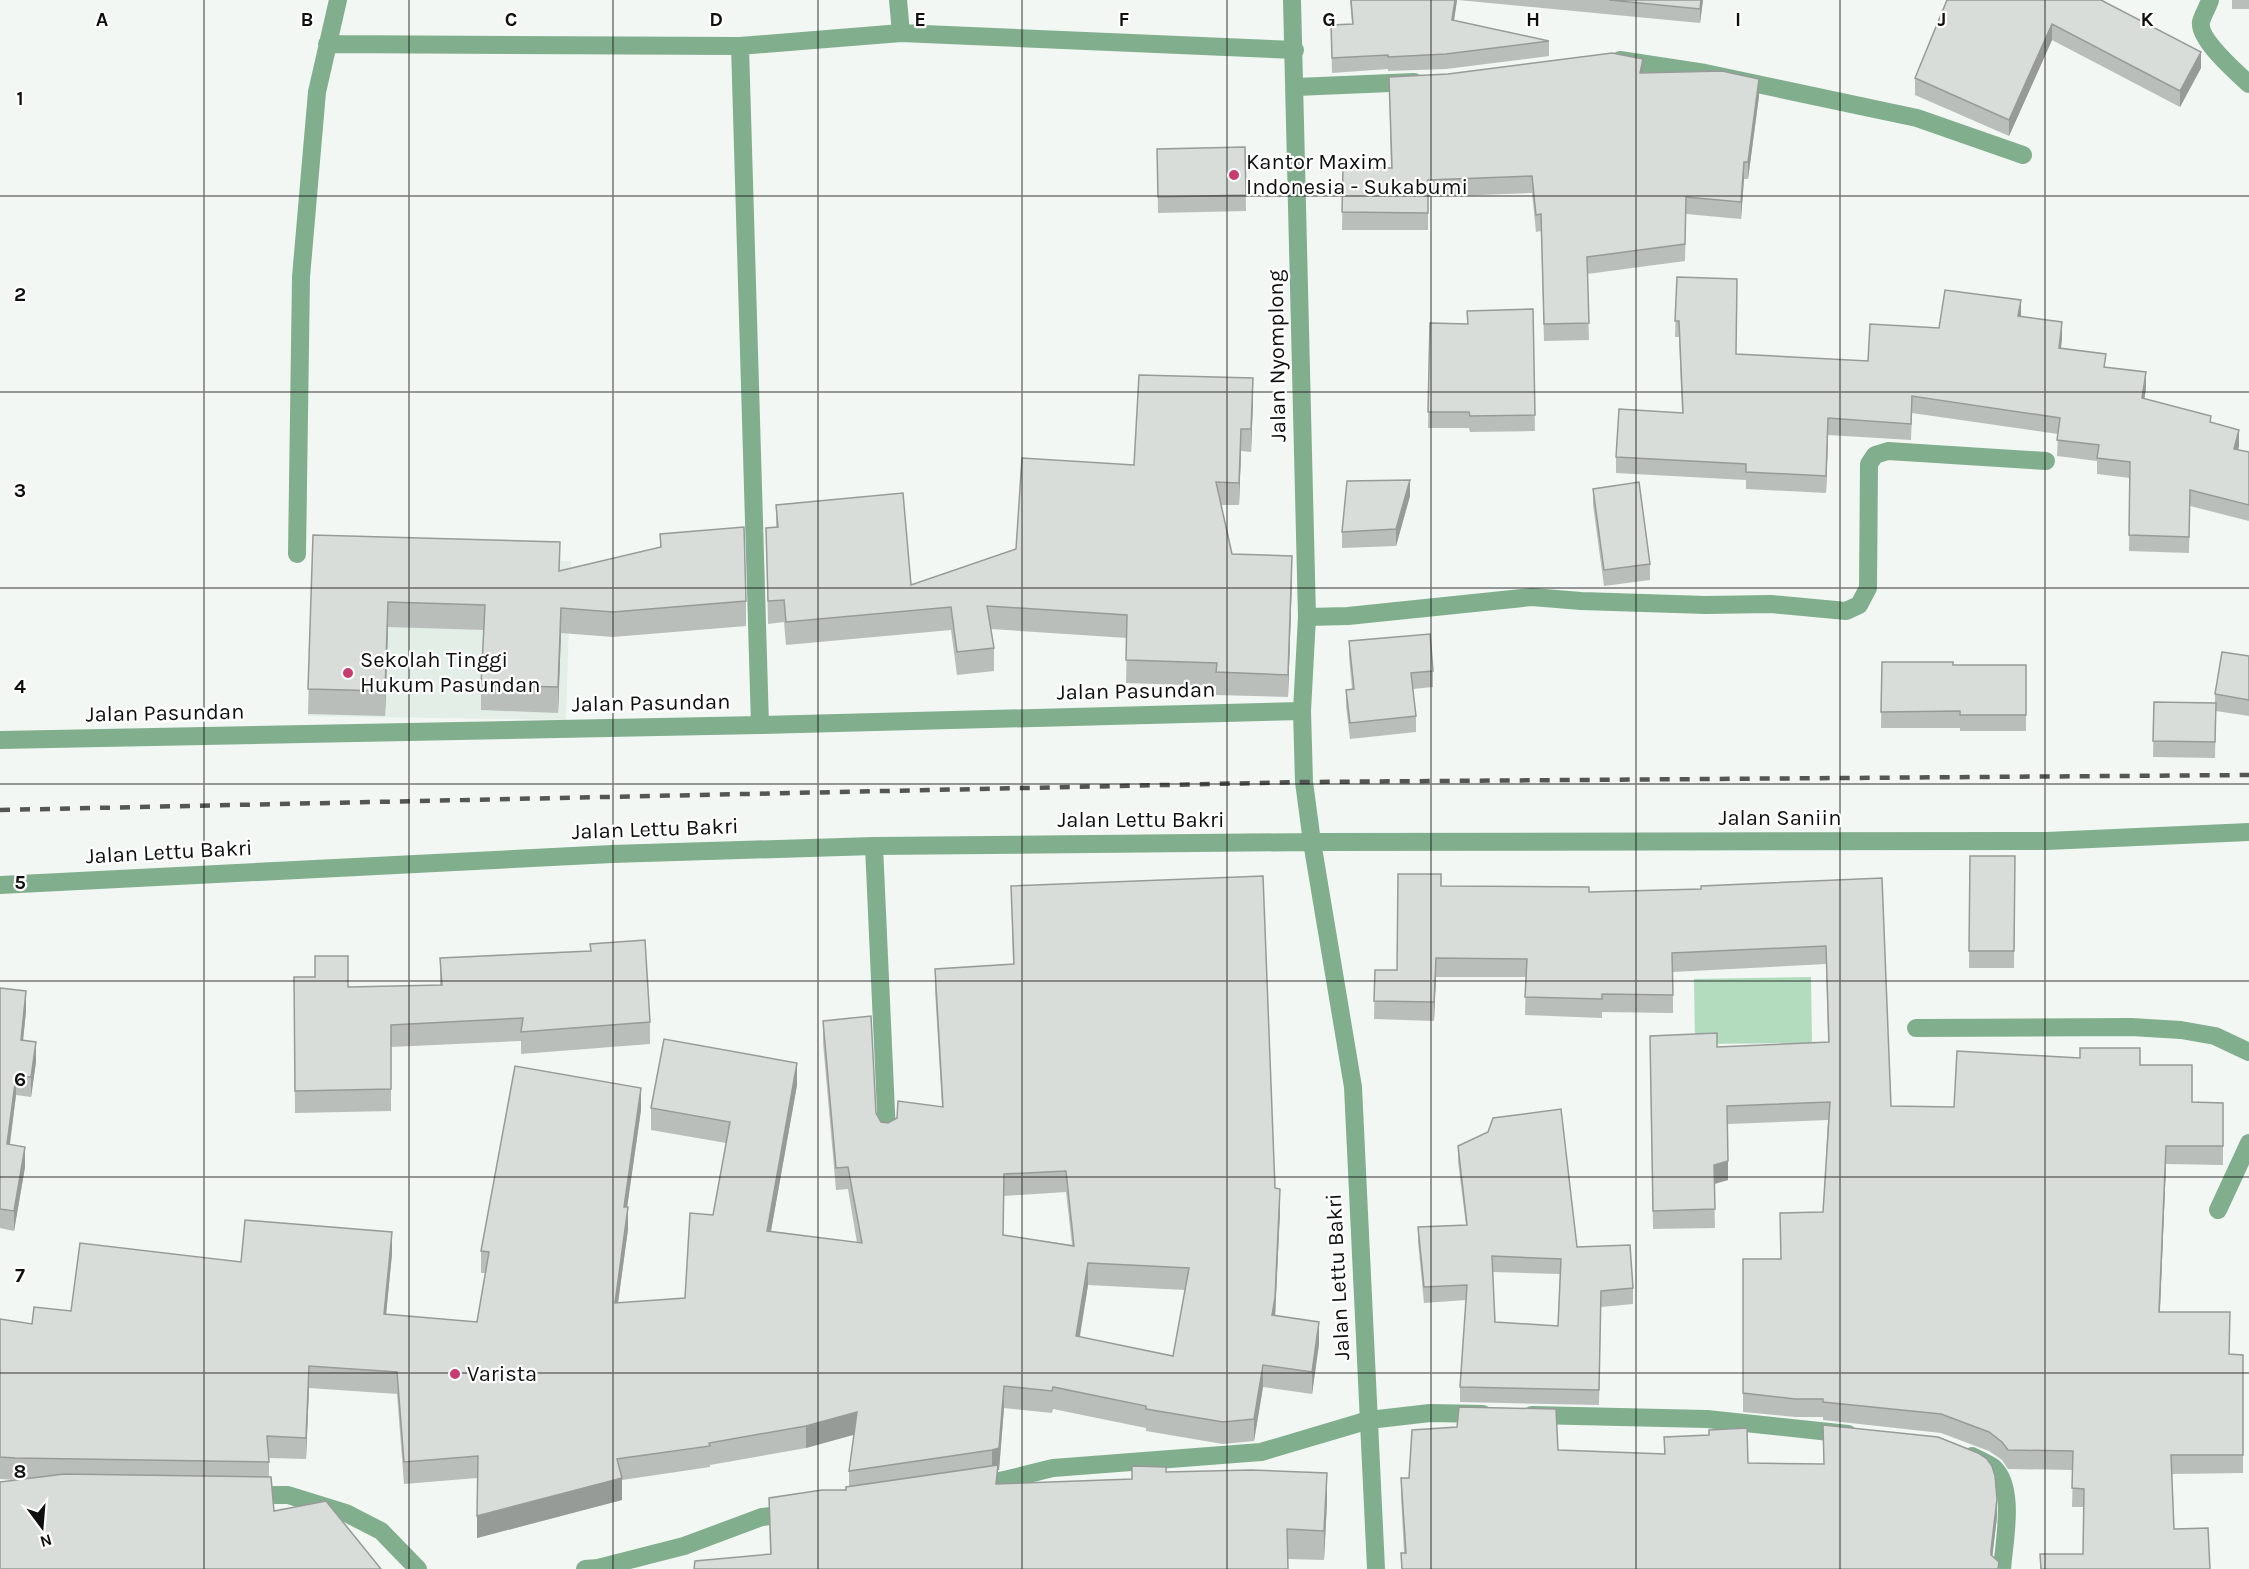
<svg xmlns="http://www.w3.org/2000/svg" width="2249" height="1569" font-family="Karla,sans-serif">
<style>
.built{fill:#e3efe6}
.green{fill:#b3dbbd}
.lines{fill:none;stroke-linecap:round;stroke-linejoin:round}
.service{stroke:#81ae8d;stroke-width:18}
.minor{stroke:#81ae8d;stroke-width:18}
.tertiary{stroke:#81ae8d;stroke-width:18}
.rail{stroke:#545654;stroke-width:4.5;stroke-dasharray:10 10;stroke-linecap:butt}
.wall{fill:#babebb;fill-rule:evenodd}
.shaded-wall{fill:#979b98}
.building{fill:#d8ddd9;stroke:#979b98;stroke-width:1.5;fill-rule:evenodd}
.grid{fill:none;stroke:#0e0f0e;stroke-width:1.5;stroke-opacity:0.55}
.poi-dot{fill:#c83c6f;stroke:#fff;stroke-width:2}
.labels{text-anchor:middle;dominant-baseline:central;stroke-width:4.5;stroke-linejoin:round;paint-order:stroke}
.poi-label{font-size:22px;fill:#0e0f0e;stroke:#fff;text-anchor:start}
.street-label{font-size:22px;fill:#0e0f0e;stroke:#fff}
.grid-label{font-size:20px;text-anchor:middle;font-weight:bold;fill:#0e0f0e;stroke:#fff;stroke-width:4.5;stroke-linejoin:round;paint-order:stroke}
</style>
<rect width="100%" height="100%" fill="#f2f7f4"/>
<path class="built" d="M312,556L571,561L566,720L308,716Z"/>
<path class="green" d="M1811,977L1812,1043L1695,1044L1694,979Z"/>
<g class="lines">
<path class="service" d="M874,846L887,1134"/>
<path class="minor" d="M898,0L901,33
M2210,0C2208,7 2203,14 2201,22C2198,39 2237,73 2249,84
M327,44L740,46L901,33L1295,50
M740,46L760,725
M1620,60L1705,73L1917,118L2023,155
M1296,87L1414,82
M297,554L301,277L317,92L338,0
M1307,617L1348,616L1532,597L1581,601L1706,605L1771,604L1846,611L1859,605L1868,588L1869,464L1875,455L1888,451L2046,461
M0,740L760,725L1302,711
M1312,842L2047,841L2249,832
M1916,1028L2131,1027L2181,1030L2215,1036L2249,1052
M2218,1210L2249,1143
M1532,1415L1707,1419L1848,1434
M1972,1456C1978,1459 1987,1463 1993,1467C2016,1487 2004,1542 2002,1569
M975,1485C1002,1482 1027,1474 1053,1468L1261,1452L1369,1420L1430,1413L1483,1414
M248,1495H288L346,1513L381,1531L418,1569
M585,1569L598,1568L684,1546L762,1517L794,1513"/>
<path class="tertiary" d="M1292,0L1307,617L1302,711L1304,782L1312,842L1353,1087L1376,1569
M0,885L612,854L874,846L1312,842"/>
<path class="rail" d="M0,810L1304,782L2249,775"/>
</g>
<path class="wall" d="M1350,0H1457L1454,20L1549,41V56L1446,69L1388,71V69L1332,73L1331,25L1352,24Z
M1458,0H1703L1700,23Z
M2102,0L2201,68L2180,107L2052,40L2009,136L1915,95V78Z
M2232,0H2249V9H2232Z
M1643,73L1759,96L1748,179H1744L1741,219L1686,214L1685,261L1587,274L1589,340L1544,341L1541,231L1536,232L1532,193L1428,197V230H1342L1343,168H1391L1389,77Z
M1245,147L1246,211L1158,213L1157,149Z
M1677,277L1736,354L1868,361L1939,328L2021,317L2062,338L2061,348L2106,367L2146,388L2144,399L2211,423L2239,446L2238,450L2249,452V521L2190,506L2189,553L2129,551L2130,478L2097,474V461L2057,456L2058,434L1912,413L1911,440L1828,435L1826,493L1746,489V480L1616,473V457L1682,413L1679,337H1675Z
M1533,309L1535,431L1470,432L1469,428H1428L1430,323L1467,324Z
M1253,401L1251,452L1241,451L1239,505H1221L1232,554L1292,579L1288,697L1216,695V686L1126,683L1127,638L991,629L994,648V671L957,675L951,630L786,645L784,622L768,624L766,528L776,527V505L911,585L1016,549L1134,465Z
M1593,489L1650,564V580L1604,586L1593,505Z
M1410,496L1396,546L1342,548V532Z
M660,534L746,601V626L613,637L561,633L558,713L481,710V685L484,630L388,627L385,716L308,714L313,535L560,571L660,547Z
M1349,641L1433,671V687L1413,689L1416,716V732L1350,739L1346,706V690L1352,689L1349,657Z
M2249,656V716L2216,711L2215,758L2153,757L2154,702L2215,703V694Z
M1882,662L1953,665H2026V731H1960V728H1881Z
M1970,856H2015L2014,968H1969Z
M1882,878L1891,1106L1954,1107L2140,1065L2192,1102L2223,1103V1165L2166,1164L2160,1312L2229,1354L2243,1355V1473L2172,1474L2174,1529L2210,1569H2040V1554H2083L2084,1507H2072L2073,1470L2008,1469L2002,1460L1989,1451L1941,1433L1823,1420V1417H1795L1743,1412V1259H1780L1823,1212L1828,1120L1728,1124V1180L1714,1184L1715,1228L1653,1229L1650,1054L1717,1047L1828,1042L1826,964L1673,972V1013L1602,1012V1018L1525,1015L1526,977H1436L1434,1021L1374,1019L1375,970H1397L1441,886L1589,892L1701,889Z
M1011,886L1275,1188L1280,1211L1275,1316L1319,1344L1312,1394L1263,1387L1254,1441L1223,1444L1146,1431V1428L1053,1409L1052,1413L1004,1408L999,1470H998V1484L1132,1479L1166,1472L1327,1502L1324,1560L1288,1559L770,1554L769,1498L846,1490L849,1486V1471L854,1434L806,1448L710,1465V1467L622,1480V1500L477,1538V1478L404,1484L397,1394L309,1388L306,1459L269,1458V1477L274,1511L381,1569L16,1480L0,1479V1319L32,1324L71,1311L241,1262L392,1254L386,1314L477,1322L485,1273H481V1251L641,1110L627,1207L628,1229L618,1303L685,1298L713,1215L726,1143L651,1130V1108L797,1085L771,1231L857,1243L848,1189L836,1190L823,1043V1021L881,1122L888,1123L942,1107L935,991V969L1013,964ZM1066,1192L1072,1245L1003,1235L1004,1196ZM1088,1285L1185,1290L1173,1356L1080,1337Z
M315,956L348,987L440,985V958L650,1022V1044L521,1054V1041L391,1047V1111L295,1113L294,977H315Z
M0,988L26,1011L23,1041L36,1062L31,1097L16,1095L10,1145L25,1167L14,1231L0,1228Z
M1458,1146L1577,1247L1633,1288V1304L1601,1307L1599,1405L1460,1402V1387L1466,1300L1424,1303L1418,1242V1227L1466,1225L1458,1162ZM1492,1272L1560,1274L1558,1326L1495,1322Z
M1664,1437L1748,1463L1997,1517L1992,1556L1999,1569H1401V1553H1404L1401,1496V1478H1409L1558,1450L1664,1454Z"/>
<path class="shaded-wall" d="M1455,0H1457L1452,34V20Z
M1701,0H1703L1700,23V9Z
M2052,24V40L2009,136V120Z
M2201,52V68L2180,107V91Z
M1643,59V76L1640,73Z
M1759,79V96L1748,179V162Z
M1744,162V179L1741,219V202Z
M2021,300V316L2018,333V316Z
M2062,322V338L2059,364V348Z
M2146,372V388L2142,415V398Z
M1253,378V401L1251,452V429Z
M1828,418V435L1826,493V476Z
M1241,429V451L1239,505V483Z
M2239,430V446L2234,465V449Z
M1410,480V496L1396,546V529Z
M1292,556V579L1288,697V675Z
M388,602V627L385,716V691Z
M561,608V633L558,713V687Z
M1436,958V977L1434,1021V1002Z
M26,991V1011L21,1060V1040Z
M36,1042V1062L31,1097V1077Z
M797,1063V1085L767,1253V1231Z
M16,1076V1095L7,1164V1144Z
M641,1088V1110L624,1229V1207Z
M2166,1146V1164L2159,1330V1312Z
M25,1147V1167L14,1231V1211Z
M1728,1161V1180L1714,1184V1165Z
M1280,1189V1211L1275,1319L1272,1315Z
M628,1207V1229L615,1325V1303Z
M392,1232V1254L384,1336V1314Z
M1088,1263V1285L1076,1358V1336Z
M1319,1322V1344L1312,1394V1372Z
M1263,1365V1387L1254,1441V1419Z
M309,1366V1388L306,1459V1438Z
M1004,1386V1408L999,1470H998V1494L992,1472V1450Z
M857,1412V1434L806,1448V1426Z
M1327,1473V1502L1324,1560V1531Z
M622,1478V1500L477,1538V1516Z
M1997,1499V1517L1991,1568V1550Z"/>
<path class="building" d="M1351,0H1455L1452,20L1549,41L1446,54L1388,57V55L1332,58L1331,25L1353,24Z
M1609,0H1701L1700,9Z
M1947,0H2101L2201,52L2180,91L2052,24L2009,120L1915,78Z
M1612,53L1643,59L1640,73L1722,71L1759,79L1748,162H1744L1741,202L1686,197L1685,244L1587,257L1589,323L1544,324L1541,214L1536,215L1532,176L1428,180V213L1342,212L1343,168H1392L1389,77L1448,74Z
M1245,147L1246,195L1158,197L1157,149Z
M1677,277L1737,279L1736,354L1868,361L1870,324L1939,328L1945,290L2021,300L2018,316L2062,322L2059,348L2106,354L2104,367L2146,372L2142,398L2211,416L2210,422L2239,430L2234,449L2249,452V505L2190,490L2189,537L2129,535L2130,462L2097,458L2099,445L2057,440L2060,418L1912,396L1911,424L1828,418L1826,476L1746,472V464L1616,457L1619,409L1683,413L1679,321H1675Z
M1533,309L1535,415L1470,416L1469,412H1428L1430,323L1468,324L1467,311Z
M1139,375L1253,378L1251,429H1241L1239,483L1216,482L1232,554L1292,556L1288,675L1216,672L1217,663L1126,660L1127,615L987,606L994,648L957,652L951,607L786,622L784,600L768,601L766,528L778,527L776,505L903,493L911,585L1016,549L1022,458L1134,465Z
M1410,480L1396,529L1342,532L1347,481Z
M1639,482L1650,564L1604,570L1593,489Z
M744,527L746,601L613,612L561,608L558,687L481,685L485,605L388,602L385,691L308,689L313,535L560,542L559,571L661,547L660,534Z
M1430,634L1433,671L1411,673L1416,716L1350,723L1346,690L1354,689L1349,641Z
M2222,652L2249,656V700L2215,694Z
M1882,662H1953V665H2026V715H1960V711L1881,712Z
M2154,702L2216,703L2215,742L2153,741Z
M1970,856H2015L2014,951H1969Z
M1398,874H1441V886L1589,887V892L1701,889V886L1882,878L1891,1106L1954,1107L1957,1051L2080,1058V1048H2140V1065H2192V1102L2223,1103V1146H2166L2159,1312H2230L2229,1354L2243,1355V1455H2171L2174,1529L2208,1528L2210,1569H2041L2040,1554H2083L2084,1489L2072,1488L2073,1451L2008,1450L2002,1442L1989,1432L1941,1414L1823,1402V1399H1795L1743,1393V1259H1781L1780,1213L1823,1212L1830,1102L1727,1106L1728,1161L1714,1165L1715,1209L1653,1211L1650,1036L1717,1033V1047L1829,1042L1826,946L1672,953L1673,995L1602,994V999L1525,997L1527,959L1436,958L1434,1002L1374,1001L1375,970H1397Z
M1263,876L1275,1188L1280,1189L1275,1298L1272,1315L1319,1322L1312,1372L1263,1365L1254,1419L1223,1422L1146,1409V1406L1053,1387L1052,1391L1004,1386L999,1448L992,1450L849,1471L857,1412L806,1426L709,1443L710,1446L617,1459L622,1478L477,1516L478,1456L404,1462L397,1372L309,1366L306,1438L267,1436L269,1462L15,1458L0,1457V1319L32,1324L34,1307L71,1311L80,1243L241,1262L245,1220L392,1232L384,1314L477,1322L489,1252L481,1251L515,1066L641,1088L624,1207H628L615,1303L685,1298L690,1213L713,1215L730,1122L651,1108L664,1039L797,1063L767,1231L862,1243L848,1167L836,1168L823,1021L871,1016L876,1113L881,1122L888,1123L897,1118L898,1101L943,1107L935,969L1014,964L1011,886ZM1066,1171L1074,1246L1003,1235L1004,1174ZM1088,1263L1189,1268L1173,1356L1076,1336Z
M645,940L650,1022L521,1032L523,1018L391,1025V1089L295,1091L294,977H315V956H348V987L442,985L440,958L591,951L590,944Z
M0,988L26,991L21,1040L36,1042L31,1077L16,1076L7,1144L25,1147L14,1211L0,1209Z
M1561,1109L1577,1247L1630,1245L1633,1288L1601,1291L1599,1390L1460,1387L1467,1285L1424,1287L1418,1227L1467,1225L1458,1146L1488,1132L1493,1118ZM1492,1256L1561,1259L1558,1326L1495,1322Z
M1459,1407L1556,1409L1558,1450L1665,1454L1664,1437L1709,1435V1430L1747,1428L1748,1463L1824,1464L1823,1425L1938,1437L1978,1453L1987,1459L1992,1466L1995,1476L1997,1499L1991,1550V1555L1999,1562L1998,1569H1402L1401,1553H1406L1401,1478H1409L1412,1430L1457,1427Z
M998,1465L996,1484L1132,1479V1466L1166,1467V1472L1251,1470L1327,1473L1324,1531L1287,1529L1288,1569H694L695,1561L771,1554L769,1498L822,1490H846V1487Z
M64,1474L271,1477L274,1511L326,1501L381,1569H0V1482Z"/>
<path class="grid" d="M204,0V1569M409,0V1569M613,0V1569M818,0V1569M1022,0V1569M1227,0V1569M1431,0V1569M1636,0V1569M1840,0V1569M2045,0V1569M0,196H2249M0,392H2249M0,588H2249M0,784H2249M0,981H2249M0,1177H2249M0,1373H2249"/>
<g class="poi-dot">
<circle cx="1234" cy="175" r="6"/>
<circle cx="348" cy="673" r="6"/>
<circle cx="455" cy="1374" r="6"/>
</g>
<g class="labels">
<g class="poi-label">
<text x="1246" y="162">Kantor Maxim<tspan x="1246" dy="25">Indonesia - Sukabumi</tspan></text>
<text x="360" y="660">Sekolah Tinggi<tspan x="360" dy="25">Hukum Pasundan</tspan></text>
<text x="467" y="1374">Varista</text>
</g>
<g class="street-label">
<text transform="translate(1277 356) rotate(-91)">Jalan Nyomplong</text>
<text transform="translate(1136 691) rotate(-1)">Jalan Pasundan</text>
<text transform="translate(651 703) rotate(-1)">Jalan Pasundan</text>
<text transform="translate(165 713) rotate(-1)">Jalan Pasundan</text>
<text x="1780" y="818">Jalan Saniin</text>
<text x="1141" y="820">Jalan Lettu Bakri</text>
<text transform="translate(655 829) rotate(-2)">Jalan Lettu Bakri</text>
<text transform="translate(169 852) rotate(-3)">Jalan Lettu Bakri</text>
<text transform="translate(1338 1277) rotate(-93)">Jalan Lettu Bakri</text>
</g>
</g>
<g class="grid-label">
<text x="102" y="26">A</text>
<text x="307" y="26">B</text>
<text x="511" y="26">C</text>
<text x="716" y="26">D</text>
<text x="920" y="26">E</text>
<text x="1124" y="26">F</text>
<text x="1329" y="26">G</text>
<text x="1533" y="26">H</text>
<text x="1738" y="26">I</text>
<text x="1942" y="26">J</text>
<text x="2147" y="26">K</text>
<text x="20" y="105">1</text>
<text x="20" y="301">2</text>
<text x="20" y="497">3</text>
<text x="20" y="693">4</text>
<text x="20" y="889">5</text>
<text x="20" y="1086">6</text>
<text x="20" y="1282">7</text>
<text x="20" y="1478">8</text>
</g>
<g transform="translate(42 1527) rotate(164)" stroke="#ffffff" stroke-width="4.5" paint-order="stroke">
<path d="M0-4.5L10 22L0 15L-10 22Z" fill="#0e0f0e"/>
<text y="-9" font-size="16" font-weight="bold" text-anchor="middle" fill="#0e0f0e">N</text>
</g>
</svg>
